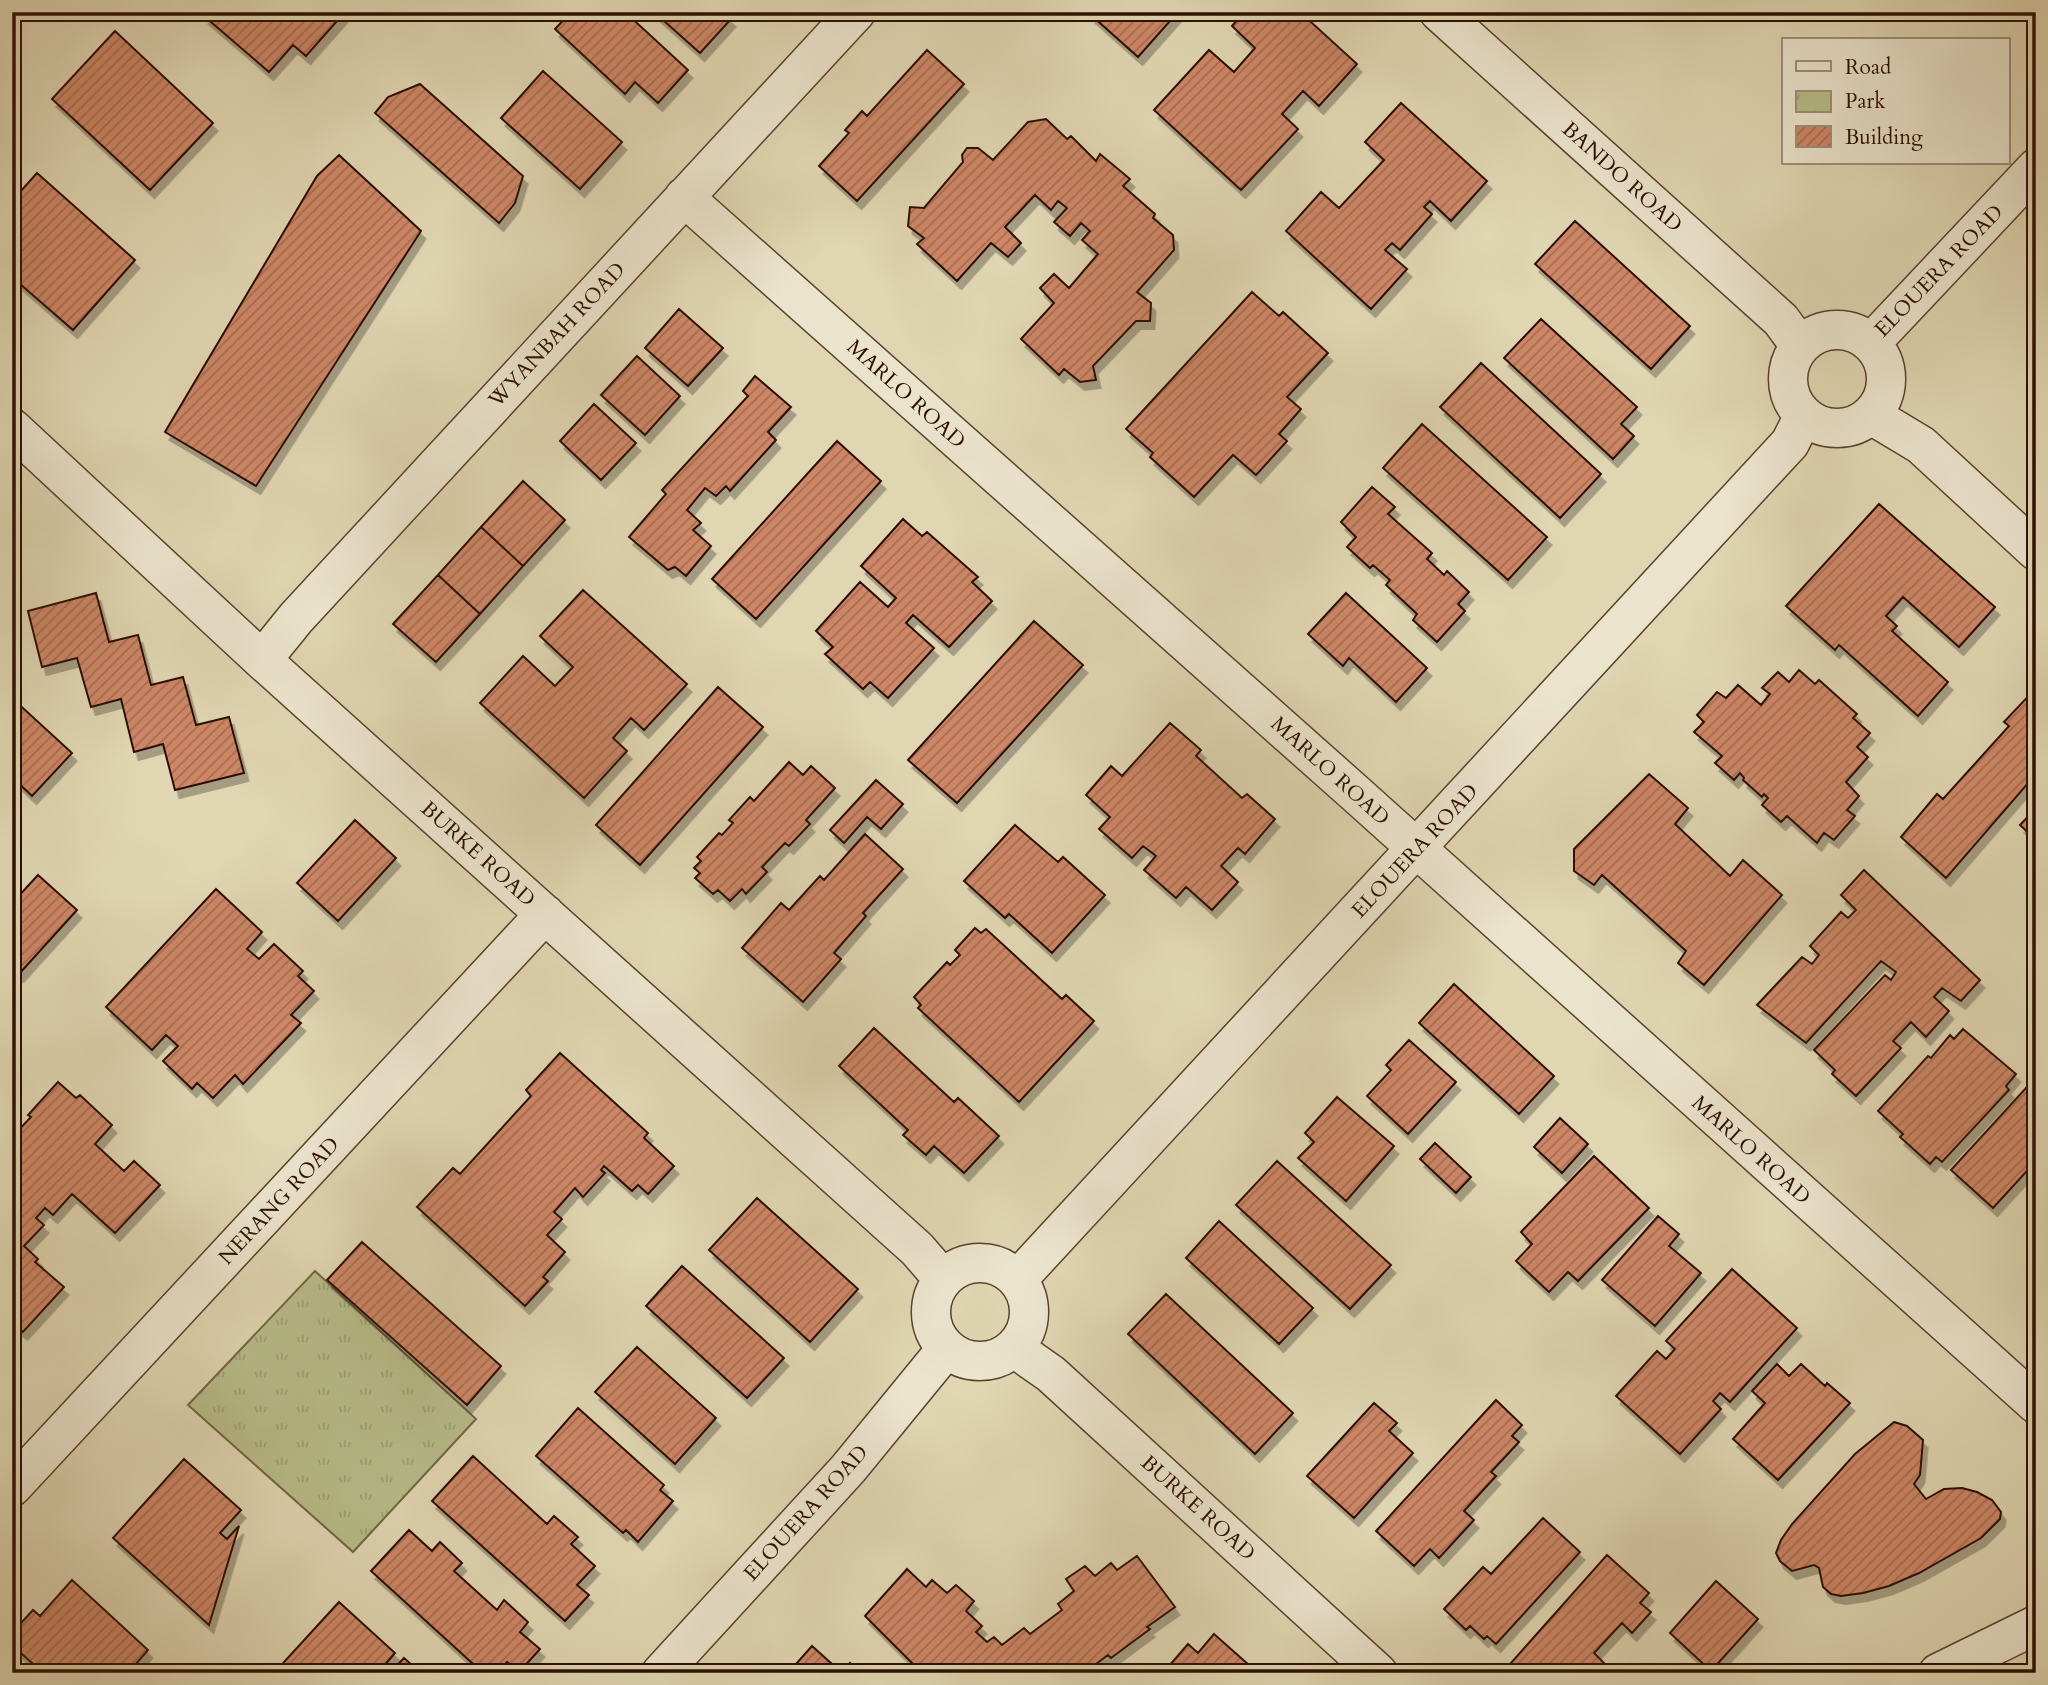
<svg xmlns="http://www.w3.org/2000/svg" width="2048" height="1685" font-family="Cardo,serif">
<style>
.park{fill:url(#park-tufts);stroke:#726644;stroke-width:2}
.building{fill:url(#building-hatch);stroke:#2c1000;stroke-width:2;filter:url(#shadow)}
.lines{fill:none;stroke-linecap:round;stroke-linejoin:round}
.minor-casing{stroke:#59422c;stroke-width:41}
.minor{stroke:#ebe4cd;stroke-width:38}
.labels{text-anchor:middle;dominant-baseline:central;stroke-width:5;stroke-linejoin:round;paint-order:stroke}
.street-label{font-size:21px;fill:#2c1000;stroke:#ebe4cd}
</style>
<defs>
<pattern id="park-tufts" width="24" height="20" patternUnits="userSpaceOnUse" patternTransform="scale(1.75)"><rect width="24" height="20" fill="#b7bc89"/><path d="M3 7l-1-3M5 7V3M7 7l1-3M15 17l-1-3M17 17v-4M19 17l1-3" fill="none" stroke="#9ea174"/></pattern>
<pattern id="building-hatch" width="6" height="6" patternUnits="userSpaceOnUse" patternTransform="scale(1.75)"><rect width="6" height="6" fill="#cd8766"/><path d="M-1 1l2-2M0 6l6-6M5 7l2-2" fill="none" stroke="#a76d52"/></pattern>
<filter id="shadow"><feDropShadow dx="4.5" dy="8" stdDeviation="0" flood-color="#0004"/></filter>
</defs>
<rect width="100%" height="100%" fill="#e0d6b2"/>
<filter id="stains"><feTurbulence type="fractalNoise" baseFrequency=".00286" numOctaves="4"/><feColorMatrix values="0 0 0 0 .2 0 0 0 0 .09 0 0 0 0 .02 0 0 0 .5 -.17"/></filter>
<radialGradient id="worn" r=".72"><stop offset=".6" stop-color="#630" stop-opacity="0"/><stop offset="1" stop-color="#630" stop-opacity=".3"/></radialGradient>
<path class="park" d="M315,1271L476,1419L353,1552L188,1405Z"/>
<path class="building" d="M207,12H345L306,56L293,45L269,72L204,16Z
M571,12H625L688,70L658,103L635,82L625,94L555,29Z
M654,12H723L731,19L700,53Z
M1093,12H1178L1138,57L1091,15Z
M1244,12H1300L1357,64L1319,106L1303,91L1282,114L1298,129L1241,190L1154,110L1209,50L1234,72L1255,48L1232,26Z
M115,31L213,123L150,190L52,99Z
M927,50L964,84L857,201L819,166L849,133L845,130L862,111L867,116Z
M543,71L622,142L580,189L501,118Z
M420,84L523,176L515,203L499,223L375,113L388,97Z
M1401,103L1487,181L1451,221L1430,201L1424,207L1432,214L1400,250L1392,243L1385,250L1407,269L1371,309L1286,231L1321,192L1339,208L1384,160L1365,142Z
M1046,119L1067,139L1071,136L1096,161L1100,154L1130,179L1123,186L1155,214L1153,218L1173,235L1174,250L1137,292L1151,303L1150,321H1136L1093,366L1096,380L1080,382L1064,369L1059,375L1021,339L1054,303L1040,288L1054,274L1069,288L1098,254L1082,240L1090,231L1081,223L1070,236L1054,222L1067,208L1058,201L1051,210L1035,195L1005,227L1021,243L1008,257L991,243L957,281L917,244L924,238L908,226L910,207L924,208L963,162L962,155L967,148H978L993,160L1028,122Z
M339,155L421,231L256,486L165,432L317,176Z
M37,173L135,260L73,330L12,277V201Z
M1575,221L1690,326L1651,369L1535,264Z
M1252,292L1279,316L1283,312L1328,353L1287,397L1301,409L1279,434L1287,441L1256,475L1233,455L1194,497L1150,457L1153,453L1126,429Z
M679,309L723,348L688,386L645,348Z
M1541,319L1637,407L1621,424L1634,436L1613,459L1504,358Z
M637,356L680,396L645,435L601,395Z
M1481,363L1601,474L1560,518L1440,407Z
M755,376L791,407L768,432L776,440L730,491L726,486L716,496L705,488L687,510L701,523L693,530L711,546L686,576L675,567L668,570L629,537L666,494L662,490L748,396L743,391Z
M594,404L636,443L601,480L560,441Z
M1422,424L1547,537L1508,580L1383,468Z
M837,441L881,481L756,619L712,579Z
M523,481L565,520L523,566L481,527Z
M1372,487L1395,507L1388,514L1432,553L1427,559L1444,575L1447,571L1469,592L1458,604L1465,611L1437,642L1413,620L1417,614L1386,585L1390,580L1373,565L1370,568L1347,547L1356,537L1341,522Z
M1879,504L1995,607L1959,647L1903,597L1886,616L1897,626L1892,631L1948,682L1918,716L1839,645L1835,650L1786,606Z
M903,519L922,536L927,532L978,577L972,582L992,601L949,647L913,615L906,623L934,648L888,698L870,682L863,689L825,654L833,647L816,631L860,582L888,607L896,598L861,566Z
M481,527L523,566L480,614L438,575Z
M438,575L480,614L436,662L393,624Z
M583,590L687,684L644,730L631,718L613,738L627,751L584,798L480,703L523,656L555,686L573,667L540,636Z
M96,593L109,642L138,635L151,685L183,677L196,725L229,717L244,773L175,790L163,744L134,752L121,699L91,707L77,658L42,667L28,611Z
M1346,593L1427,668L1396,702L1349,658L1343,666L1308,634Z
M1034,621L1083,665L957,803L908,760Z
M1799,670L1815,684L1819,680L1857,714L1853,718L1870,733L1857,747L1868,757L1846,782L1859,796L1847,810L1855,816L1834,840L1824,833L1817,843L1787,816L1781,822L1762,805L1768,798L1764,794L1762,797L1743,780L1744,778L1740,773L1734,780L1715,763L1722,756L1694,732L1704,722L1697,715L1717,692L1726,698L1738,685L1761,705L1770,694L1762,688L1778,672L1789,682Z
M718,687L763,727L640,865L596,825Z
M2036,688V774L1946,878L1901,837L1937,794L1943,799L2009,726L2004,722Z
M12,698L72,753L32,796L12,777Z
M1170,723L1201,750L1196,756L1242,798L1247,794L1275,819L1245,854L1238,848L1221,866L1238,882L1212,910L1186,887L1176,898L1144,870L1156,856L1143,846L1132,858L1099,829L1110,817L1086,795L1111,766L1122,776Z
M789,762L803,775L811,766L835,788L806,820L810,824L789,846L785,843L762,867L767,872L746,894L742,889L730,901L718,890L713,894L695,878L700,873L694,868L701,861L697,857L719,833L722,835L733,823L729,820L750,797L754,801Z
M1649,774L1688,808L1675,824L1730,876L1743,860L1782,895L1704,985L1678,963L1686,951L1602,875L1594,885L1574,871V849Z
M876,780L903,804L881,829L867,817L844,843L830,830Z
M2036,808V840L2020,825Z
M355,820L396,858L338,921L297,883Z
M1015,825L1058,862L1063,857L1105,895L1052,953L1009,914L1005,918L964,881Z
M865,834L903,869L863,913L866,916L834,953L841,959L803,1002L742,948L781,903L789,910L820,876L824,880Z
M1864,870L1980,980L1961,1001L1942,988L1934,997L1949,1011L1926,1037L1911,1022L1893,1041L1901,1048L1856,1096L1832,1074L1835,1070L1814,1050L1885,975L1891,980L1896,972L1881,961L1806,1043L1757,1005L1802,957L1812,964L1819,955L1810,946L1841,912L1848,918L1856,910L1841,895Z
M38,875L77,910L19,974L12,968V896L16,899Z
M216,889L262,932L247,949L259,959L274,944L303,971L298,976L314,991L291,1015L301,1023L243,1084L235,1075L213,1098L197,1083L192,1089L163,1061L178,1046L166,1035L152,1050L106,1007Z
M975,928L981,933L986,929L1062,999L1066,995L1094,1021L1019,1102L918,1008L921,1005L914,997L947,962L950,965L960,955L955,950Z
M1454,984L1554,1076L1519,1114L1419,1023Z
M874,1028L954,1102L958,1098L999,1136L964,1173L934,1146L926,1155L903,1135L908,1130L839,1066Z
M1963,1029L2016,1074L2006,1086L2009,1090L1942,1162L1936,1157L1930,1164L1900,1137L1903,1134L1878,1111L1928,1056L1931,1058L1950,1035L1954,1039Z
M1409,1040L1456,1082L1408,1134L1367,1096L1391,1070L1386,1065Z
M560,1053L648,1133L644,1138L674,1166L648,1194L638,1185L632,1191L604,1166L601,1170L605,1173L583,1197L575,1188L554,1212L562,1219L547,1235L565,1252L543,1277L548,1281L525,1306L417,1207L453,1168L460,1174L531,1096L526,1090Z
M2036,1077V1161L1993,1208L1951,1170Z
M58,1082L76,1098L80,1095L112,1125L95,1144L124,1171L134,1161L160,1185L115,1233L72,1194L53,1215L45,1208L36,1218L44,1225L24,1246L38,1259L35,1262L64,1287L23,1332L12,1323V1137L31,1117L28,1115Z
M1337,1097L1394,1146L1346,1201L1298,1158L1314,1142L1305,1133Z
M1560,1118L1588,1144L1562,1173L1534,1147Z
M1435,1143L1471,1177L1456,1193L1420,1159Z
M1594,1156L1649,1208L1578,1281L1568,1272L1549,1292L1516,1261L1532,1244L1521,1232Z
M1277,1161L1391,1265L1350,1309L1236,1205Z
M757,1198L858,1289L810,1342L709,1250Z
M1658,1216L1679,1234L1669,1246L1701,1273L1655,1326L1602,1280Z
M1219,1221L1313,1308L1279,1344L1186,1258Z
M362,1242L501,1366L467,1405L327,1280Z
M682,1266L784,1358L747,1398L646,1306Z
M1732,1269L1797,1328L1730,1402L1720,1393L1713,1401L1721,1409L1680,1454L1616,1396L1657,1351L1666,1359L1675,1349L1666,1341Z
M1166,1294L1293,1413L1255,1454L1128,1334Z
M637,1347L716,1418L675,1464L595,1392Z
M1777,1364L1789,1376L1801,1364L1825,1386L1827,1383L1850,1403L1778,1480L1733,1439L1765,1403L1752,1391Z
M1496,1400L1522,1425L1512,1436L1519,1442L1491,1472L1496,1476L1464,1511L1474,1520L1439,1558L1430,1549L1414,1566L1376,1531Z
M1374,1403L1397,1423L1389,1431L1413,1453L1354,1518L1307,1476Z
M578,1408L664,1485L660,1490L673,1501L638,1542L626,1530L623,1533L536,1456Z
M1894,1422L1907,1426L1923,1440L1920,1475L1914,1484L1926,1499L1944,1489L1962,1488L1977,1492L1992,1500L2001,1512L2000,1519L1981,1538L1919,1573L1889,1586L1863,1593L1841,1596L1831,1594L1823,1587L1819,1568L1814,1565L1792,1571L1780,1561L1776,1553L1781,1540L1792,1524L1855,1454Z
M473,1456L547,1524L554,1516L578,1537L571,1544L595,1566L577,1585L589,1595L565,1621L432,1501Z
M184,1459L241,1510L220,1533L227,1539L239,1526L209,1625L113,1538Z
M1543,1518L1580,1552L1496,1644L1487,1636L1484,1639L1470,1626L1466,1630L1444,1609L1483,1567L1491,1574Z
M409,1530L432,1551L440,1542L462,1563L454,1571L497,1610L504,1600L528,1622L520,1632L540,1649L519,1672L507,1662L498,1673H483L371,1571Z
M1607,1555L1649,1593L1640,1603L1651,1612L1632,1633L1622,1623L1594,1653L1604,1663L1595,1673H1522L1511,1663Z
M1137,1556L1175,1607L1147,1627L1150,1629L1111,1658L1108,1655L1084,1673H922L865,1616L907,1569L926,1587L932,1580L947,1593L956,1585L974,1601L966,1611L982,1626L976,1632L987,1642L994,1637L1002,1645L1024,1628L1030,1634L1062,1610L1058,1604L1074,1591L1066,1579L1085,1566L1095,1576L1111,1563L1117,1570Z
M72,1580L148,1650L128,1673L119,1670L117,1673H43L12,1645V1633L33,1610L40,1616Z
M1716,1581L1758,1619L1711,1671L1670,1633Z
M339,1602L395,1653L383,1667L389,1673H274Z
M1214,1634L1258,1673H1177L1169,1666L1188,1644L1198,1653Z
M812,1646L841,1672L850,1663L861,1673H788Z
M404,1658L421,1673H390Z"/>
<g class="lines">
<g class="minor-casing">
<path id="minor" d="M1439,12L1781,320L1800,346
M684,197L1355,793L2036,1404
M1788 379a49 49 0 1 1 98 0a49 49 0 1 1-98 0Z
M1871,343L2036,168
M1871,415L1921,445L2036,551
M12,428L262,660L917,1249L943,1279
M262,660L296,618L856,12
M931 1312a49 49 0 1 1 98 0a49 49 0 1 1-98 0Z
M1017,1280L1790,443L1804,415
M1014,1348L1051,1374L1378,1673
M12,1487L545,914
M661,1673L848,1469L947,1348
M1938,1673L2036,1625"/>
</g>
<use href="#minor" class="minor"/>
</g>
<g class="labels">
<g class="street-label">
<text transform="translate(1622 177) rotate(42)">BANDO ROAD</text>
<text transform="translate(1939 271) rotate(-46)">ELOUERA ROAD</text>
<text transform="translate(557 335) rotate(-47)">WYANBAH ROAD</text>
<text transform="translate(906 394) rotate(42)">MARLO ROAD</text>
<text transform="translate(1330 771) rotate(42)">MARLO ROAD</text>
<text transform="translate(1415 851) rotate(-47)">ELOUERA ROAD</text>
<text transform="translate(478 854) rotate(42)">BURKE ROAD</text>
<text transform="translate(1751 1150) rotate(42)">MARLO ROAD</text>
<text transform="translate(279 1201) rotate(-47)">NERANG ROAD</text>
<text transform="translate(1198 1508) rotate(42)">BURKE ROAD</text>
<text transform="translate(806 1513) rotate(-48)">ELOUERA ROAD</text>
</g>
</g>
<rect width="2048" height="1685" fill="none" stroke="#e0d6b2" stroke-width="42"/>
<rect x="14" y="14" width="2020" height="1657" fill="none" stroke="#2c1000" stroke-width="3.5"/>
<rect x="21" y="21" width="2006" height="1643" fill="none" stroke="#2c1000" stroke-width="2"/>
<rect x="1782" y="38" width="228" height="126" fill="#ebe4cd" stroke="#9f8f7b" stroke-width="2"/>
<rect x="1796" y="61" width="35" height="10" fill="#ebe4cd" stroke="#9f8f7b" stroke-width="2"/>
<text x="1845" y="74" font-size="21" fill="#2c1000">Road</text>
<rect x="1796" y="91" width="35" height="21" fill="url(#park-tufts)" stroke="#9f8f7b" stroke-width="2"/>
<text x="1845" y="108" font-size="21" fill="#2c1000">Park</text>
<rect x="1796" y="126" width="35" height="21" fill="url(#building-hatch)" stroke="#9f8f7b" stroke-width="2"/>
<text x="1845" y="144" font-size="21" fill="#2c1000">Building</text>
<rect width="100%" height="100%" filter="url(#stains)"/>
<rect width="100%" height="100%" fill="url(#worn)"/>
</svg>
